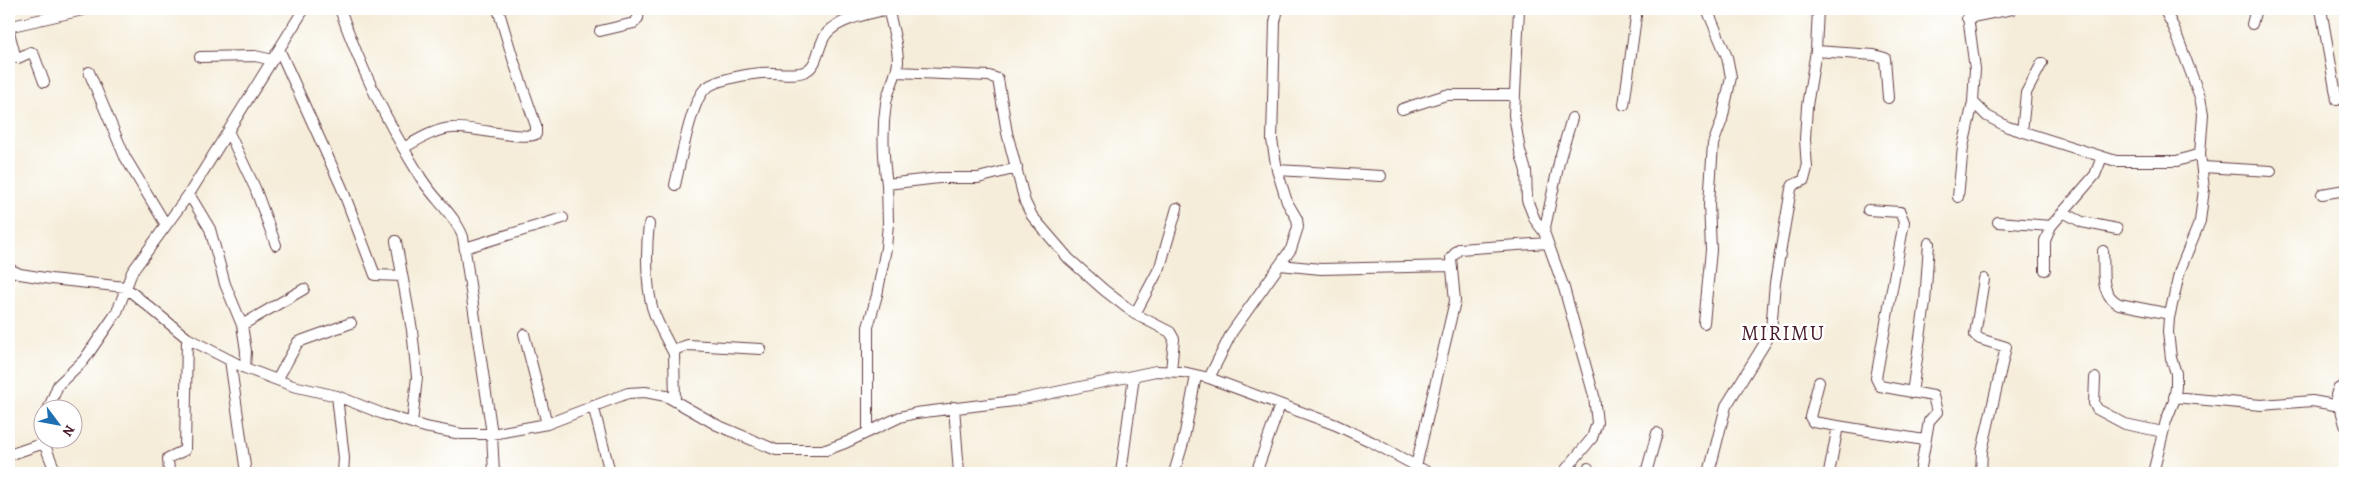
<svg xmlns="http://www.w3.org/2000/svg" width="2354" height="482" font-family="Alegreya,serif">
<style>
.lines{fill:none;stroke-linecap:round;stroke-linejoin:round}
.street-casing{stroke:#643e45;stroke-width:12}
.street{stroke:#fff;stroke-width:10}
.labels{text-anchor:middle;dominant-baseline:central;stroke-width:5;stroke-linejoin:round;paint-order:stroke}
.quarter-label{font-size:21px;letter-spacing:1px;fill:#4a1f2b;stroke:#fff}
</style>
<rect width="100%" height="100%" fill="#fff"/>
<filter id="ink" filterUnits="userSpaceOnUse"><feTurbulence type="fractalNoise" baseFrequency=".02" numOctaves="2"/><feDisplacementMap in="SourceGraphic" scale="10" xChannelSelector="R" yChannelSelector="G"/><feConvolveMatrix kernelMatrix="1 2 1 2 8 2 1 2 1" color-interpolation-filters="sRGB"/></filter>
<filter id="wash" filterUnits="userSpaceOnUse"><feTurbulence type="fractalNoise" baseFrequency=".0096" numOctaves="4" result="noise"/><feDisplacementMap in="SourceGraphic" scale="20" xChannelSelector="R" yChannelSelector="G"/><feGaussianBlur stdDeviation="1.12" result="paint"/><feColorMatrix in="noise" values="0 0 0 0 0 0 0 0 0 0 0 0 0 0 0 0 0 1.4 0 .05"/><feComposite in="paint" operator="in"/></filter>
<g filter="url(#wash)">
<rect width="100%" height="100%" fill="#f5edd9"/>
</g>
<g filter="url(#ink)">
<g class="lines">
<g class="street-casing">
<path id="street" d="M340,9C360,67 389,126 421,178C434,199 455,215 463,237L492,434L494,473
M888,9C892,25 898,45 898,62C897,76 888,89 886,103C882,130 883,157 887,184L939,178H978L1017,168
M1519,9L1514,115L1520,151L1526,171L1527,200L1535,220L1544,232L1564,288L1594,396L1597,423L1592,438L1563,473
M2321,9L2337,100
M1967,18L2012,9
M2252,24L2256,9
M600,31L634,23L638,18L639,9
M279,49L342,188L375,275L402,276
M1816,51L1874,55L1885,58L1888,98
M200,57L255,56L273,60
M89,72L125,157L166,225
M897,72L989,76L998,79L1007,133L1025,202L1032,216L1069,259L1104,290L1135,314L1170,332L1174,339L1171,371
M44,82L34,55L31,52L18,58L15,55L9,32L12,26L87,9
M1973,102L1987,116L2008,127L2116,161H2177L2200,154
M1624,105L1636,17L1635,9
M1402,109L1446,95H1515
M2022,132L2026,93L2042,63
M229,133L255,188L276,245
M403,148C418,140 435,129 452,128C471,126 524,141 536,134V126L514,62L498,9
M2203,167L2271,171
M1277,170L1381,176
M675,185C680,165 691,100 706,88C715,80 748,74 761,73C774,71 794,77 806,71C820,64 817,43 828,32C842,18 869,14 888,9
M189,194L210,229L225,284L242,325L246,351L245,368
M2322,194L2345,190
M1958,197L1963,147L1973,102L1975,69L1967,9
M1868,210L1900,212L1904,222L1876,378L1880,386L1933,396L1937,412L1929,421L1920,473
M2063,212L2082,222L2117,229
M1998,222L2051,226
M649,224C646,248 646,283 652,307C657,324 666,338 674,354
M1544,232L1560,158L1572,118
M396,241L412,330L417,377L412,423
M465,248L563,218
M2103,251C2105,271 2098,293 2119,304L2170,314
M1280,265L1321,269L1451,266
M9,269L20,274L51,279L125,287L187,338L245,368L293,386L337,396L383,414L425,427L461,434H492L547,424L628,393L645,392L666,396L717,425L776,450H826L845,443L900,417L916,413L1014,401L1156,371L1183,372L1209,378L1336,425L1372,442L1429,473
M2045,270V241L2051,226L2095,175L2102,157
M1135,314L1160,267L1177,208
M1704,323L1711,250L1709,203L1713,144L1722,120L1731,77L1727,57L1707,9
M242,325L304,289
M524,334L547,424
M230,360L246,473
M1209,378L1232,332L1291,249L1298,227L1297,219L1287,202L1277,170L1272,140L1275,22L1278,9
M2095,378L2094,403L2097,409L2125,424L2163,432
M277,380L298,342L351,323
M1819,382L1810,417L1813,422L1924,440
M1912,393L1925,303L1929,243
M337,396L344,458L343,473
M2174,397L2261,405L2312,401L2340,406L2345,425
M675,401L674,354L676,349L688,345L761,349
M593,405L610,473
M2340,406L2336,395L2338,389L2345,385
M954,407L959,473
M48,410L58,385L84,360L117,312L132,272L189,194L304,9
M868,431V327L877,295L886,248L888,223L887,184
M43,441L56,473
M9,455L41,444L43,440
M1416,466L1455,301L1451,258L1459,249L1548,243
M169,473L168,458L185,450L187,338
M1121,473L1134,376
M1174,473L1183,443L1196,376
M1256,473L1280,405
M1586,473L1588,468
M1646,473L1657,433
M1709,473L1726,406L1768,338L1771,330L1775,283L1791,189L1793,185L1804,180L1807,168L1805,139L1807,106L1816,51L1818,9
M1829,473L1838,426
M1981,473L1982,451L2006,347L1980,339L1975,335L1984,279
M2153,473L2166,421L2174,401L2176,387V373L2171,358L2168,332L2169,318L2180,270L2200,221L2204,189L2200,154L2203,114L2200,97L2174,28L2164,9"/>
</g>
<use href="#street" class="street"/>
</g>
</g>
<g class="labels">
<g class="quarter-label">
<text x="1783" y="333">MIRIMU</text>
</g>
</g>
<rect width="2354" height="482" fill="none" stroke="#fff" stroke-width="30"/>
<g transform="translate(58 424) rotate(122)"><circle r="24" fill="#ffffff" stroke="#b7a5aa"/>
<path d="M0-4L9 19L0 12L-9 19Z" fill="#1f6fb2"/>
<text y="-8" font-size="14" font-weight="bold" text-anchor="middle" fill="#4a1f2b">N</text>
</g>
</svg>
